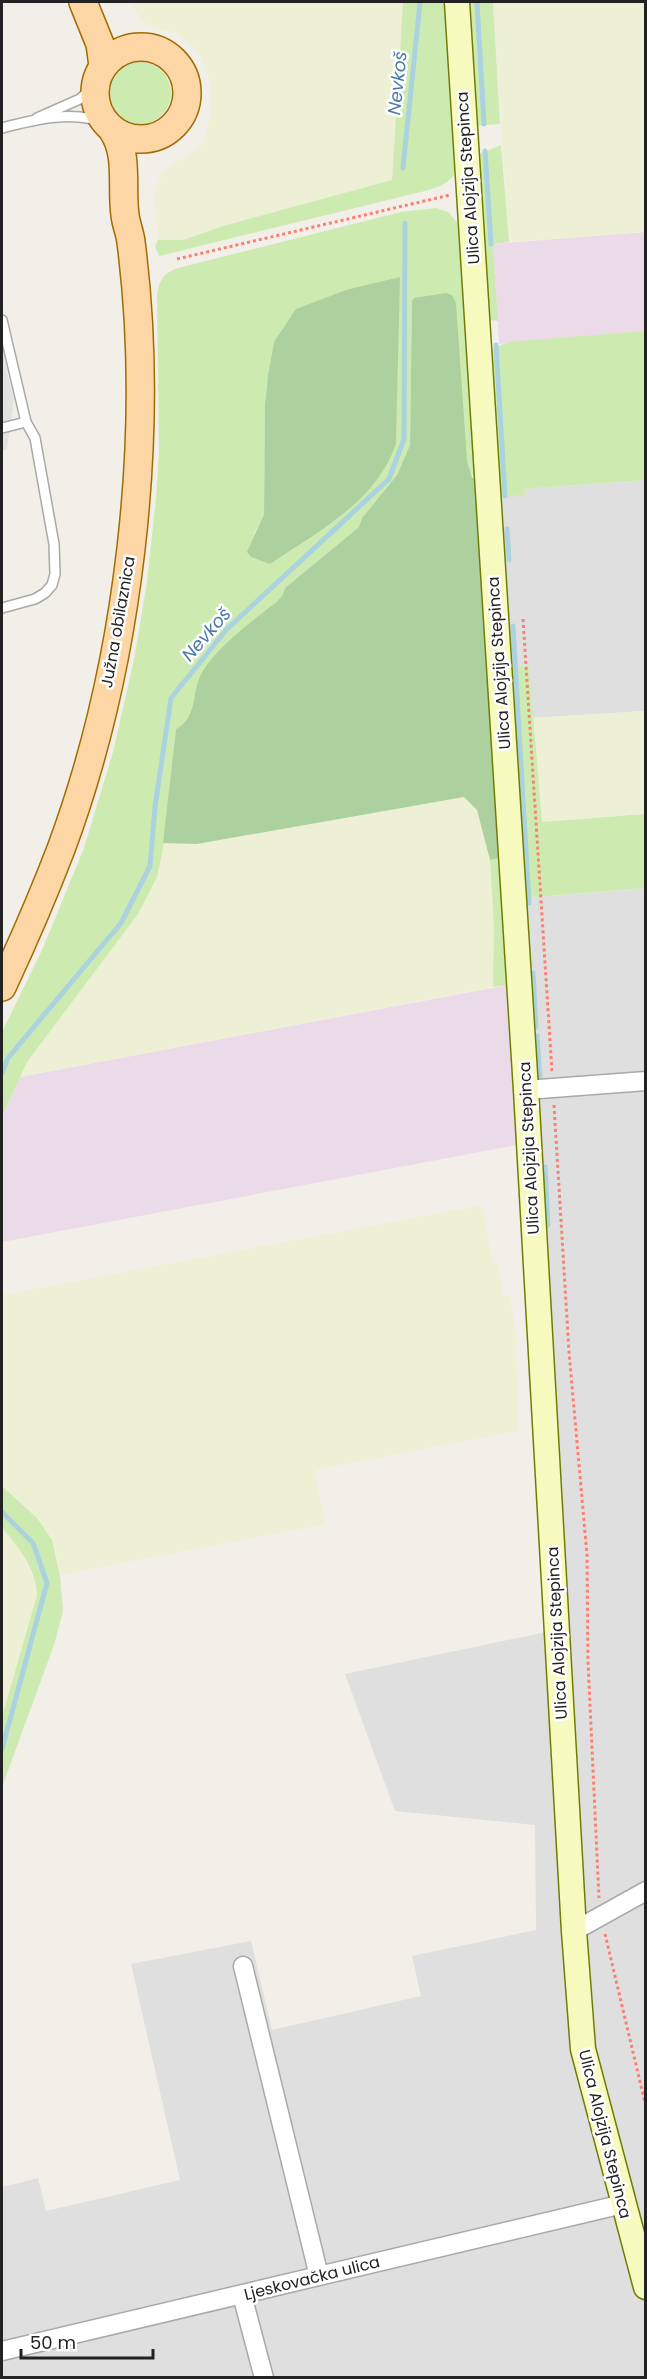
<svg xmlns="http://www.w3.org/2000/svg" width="647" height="2379" font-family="Poppins,sans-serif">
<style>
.residential{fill:#e0dfdf}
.industrial{fill:#ebdbe8}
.farmland{fill:#eef0d5}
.grass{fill:#cdebb0;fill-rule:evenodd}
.forest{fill:#add19e}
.parking{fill:#e2e2e2}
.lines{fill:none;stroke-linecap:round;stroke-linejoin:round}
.stream{stroke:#aad3df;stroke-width:5}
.service-casing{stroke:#a9a9a9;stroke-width:12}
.minor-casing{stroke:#a9a9a9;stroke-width:21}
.secondary-casing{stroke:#707d05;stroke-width:27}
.primary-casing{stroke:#a06b00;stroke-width:30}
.path{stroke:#fa8072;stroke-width:3;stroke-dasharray:3 3;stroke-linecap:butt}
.service{stroke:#fff;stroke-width:9}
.minor{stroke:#fff;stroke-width:18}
.secondary{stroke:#f7fabf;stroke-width:24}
.primary{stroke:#fcd6a4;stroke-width:27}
.labels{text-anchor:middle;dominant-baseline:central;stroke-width:5;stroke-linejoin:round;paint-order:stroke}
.street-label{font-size:16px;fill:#222;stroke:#fff}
.water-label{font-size:18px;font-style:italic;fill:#4a7aab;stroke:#fff}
</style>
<rect width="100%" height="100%" fill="#f2efe9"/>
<path class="residential" d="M645,480V711L533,718L529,666L488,668L499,496L525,494L524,489Z
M645,888V2377H2V2187L38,2178L46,2211L180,2180L131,1964L251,1941L272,2030L421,1996L412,1956L536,1930L535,1825L395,1811L345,1674L546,1632L530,1343L502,900Z"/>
<path class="industrial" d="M645,232V331L499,344L493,244Z
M508,985L517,1145L2,1242V1116L20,1077Z"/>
<path class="farmland" d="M129,2H403L392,180L223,226L182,240H158L154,192L163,171L202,145L211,113V81L197,51L177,34L145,24Z
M493,2H645V232L509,242Z
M645,711V814L542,822L533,718Z
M464,797L477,810L490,860L494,927L493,987L20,1077L27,1062L56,1021L138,914L163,843L197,844Z
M482,1205L493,1263L497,1262L504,1297L510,1296L516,1334L518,1431L314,1470L326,1524L60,1575L57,1556L37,1518L2,1486V1295Z
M2,1528L19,1548L36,1584L37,1595L2,1717Z"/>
<path class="grass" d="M403,2H446L457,167C453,182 443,185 429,190L159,256L155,246L158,240H183L223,226L392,180Z
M466,2H493L500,124L473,126Z
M109 93a31 31 0 1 1 62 0a31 31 0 1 1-62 0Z
M501,145L509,242L493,244L498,321L488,320L475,156Z
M436,208L448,212L460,226L478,483L469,470L414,298L412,301L410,445L397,475L362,518L359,527L285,588L282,596L204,669L190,716L186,724L176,729L163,849L157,877L138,914L27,1062L2,1116V1032L43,948L84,848L113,752L134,660L147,582L156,498L159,454L157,296C159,281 163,273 178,268L401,212ZM399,277L396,444C376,501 318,533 270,564L254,534L264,514L265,404L268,375L274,342Z
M645,331V480L524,489L525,495L499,496L488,356C496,344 505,343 520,341Z
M529,666L542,822L645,814V888L523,898L506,667Z
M499,858L508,985L493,987L494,927L490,860Z
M2,1486L37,1518L52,1540L60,1575L63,1611L54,1645L2,1787V1717L37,1595C36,1569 18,1546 2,1528Z"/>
<path class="forest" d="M400,277L396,444C376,502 318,532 270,564L251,557L247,552L264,514L265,404L268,375L274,342L296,309L346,290Z
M446,293L452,295L456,303L467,461L472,477L478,483L499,858L490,860L477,810L464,797L197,844L163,843L176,729C200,716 190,689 204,669C222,643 250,623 275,603L282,596L285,588L359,527L362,518L397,475L410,445L412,301L414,298Z"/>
<path class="parking" d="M2,350L14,399L7,449L2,451Z"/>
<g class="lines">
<path class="stream" d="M477,2L484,124
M485,151L491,244
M403,168L420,2
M496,345L505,496
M507,529L509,560
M513,626L529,903
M533,973L536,1027
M537,1036L540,1080
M2,1073L8,1058L121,923L150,866L155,807L171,698L227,629L389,479L404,439L405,223
M545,1167L548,1225
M2,1512L33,1543L47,1583L2,1749"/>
<g class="service-casing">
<path id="service" d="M37,118L80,99L95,85
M2,128C33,120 75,109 106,124
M2,320L26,422L2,428
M2,608L35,599L45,593L52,585L55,574L54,544L35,438L26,422"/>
</g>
<g class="minor-casing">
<path id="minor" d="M526,1090L646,1081
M574,1931L646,1891
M243,1966L319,2276
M242,2295L264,2378
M2,2351L623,2204"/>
</g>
<g class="secondary-casing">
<path id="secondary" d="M457,2L526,1090L574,1931L583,2049L646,2287"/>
</g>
<g class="primary-casing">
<path id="primary" d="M83,2L100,44L103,66
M95 93a46 46 0 1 1 92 0a46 46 0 1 1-92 0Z
M2,987C23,942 43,896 61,849C129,666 156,436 131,242C130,233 126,224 125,215C121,188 129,155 113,131"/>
</g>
<path class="path" d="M177,259L450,195
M523,619L552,1072
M554,1105L569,1352L587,1555L588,1662L599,1898
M605,1934L646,2107"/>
<use href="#service" class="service"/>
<use href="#minor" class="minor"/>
<use href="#secondary" class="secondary"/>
<use href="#primary" class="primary"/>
</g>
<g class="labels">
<g class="street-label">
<text transform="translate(468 178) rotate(-94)">Ulica Alojzija Stepinca</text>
<text transform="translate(118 622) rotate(-80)">Južna obilaznica</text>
<text transform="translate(499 663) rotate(-94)">Ulica Alojzija Stepinca</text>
<text transform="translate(529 1148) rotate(-93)">Ulica Alojzija Stepinca</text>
<text transform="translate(557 1633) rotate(-93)">Ulica Alojzija Stepinca</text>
<text transform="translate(605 2134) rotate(76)">Ulica Alojzija Stepinca</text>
<text transform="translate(312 2278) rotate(-14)">Ljeskovačka ulica</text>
</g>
<g class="water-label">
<text transform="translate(397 83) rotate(-84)">Nevkoš</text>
<text transform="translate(206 634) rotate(-49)">Nevkoš</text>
</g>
</g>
<rect width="647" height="2379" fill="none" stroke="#222222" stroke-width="6"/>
<path d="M21 2349v9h132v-9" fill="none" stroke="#222222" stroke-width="3"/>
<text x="30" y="2349" font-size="18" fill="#222222" stroke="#ffffff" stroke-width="4.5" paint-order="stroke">50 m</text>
</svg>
